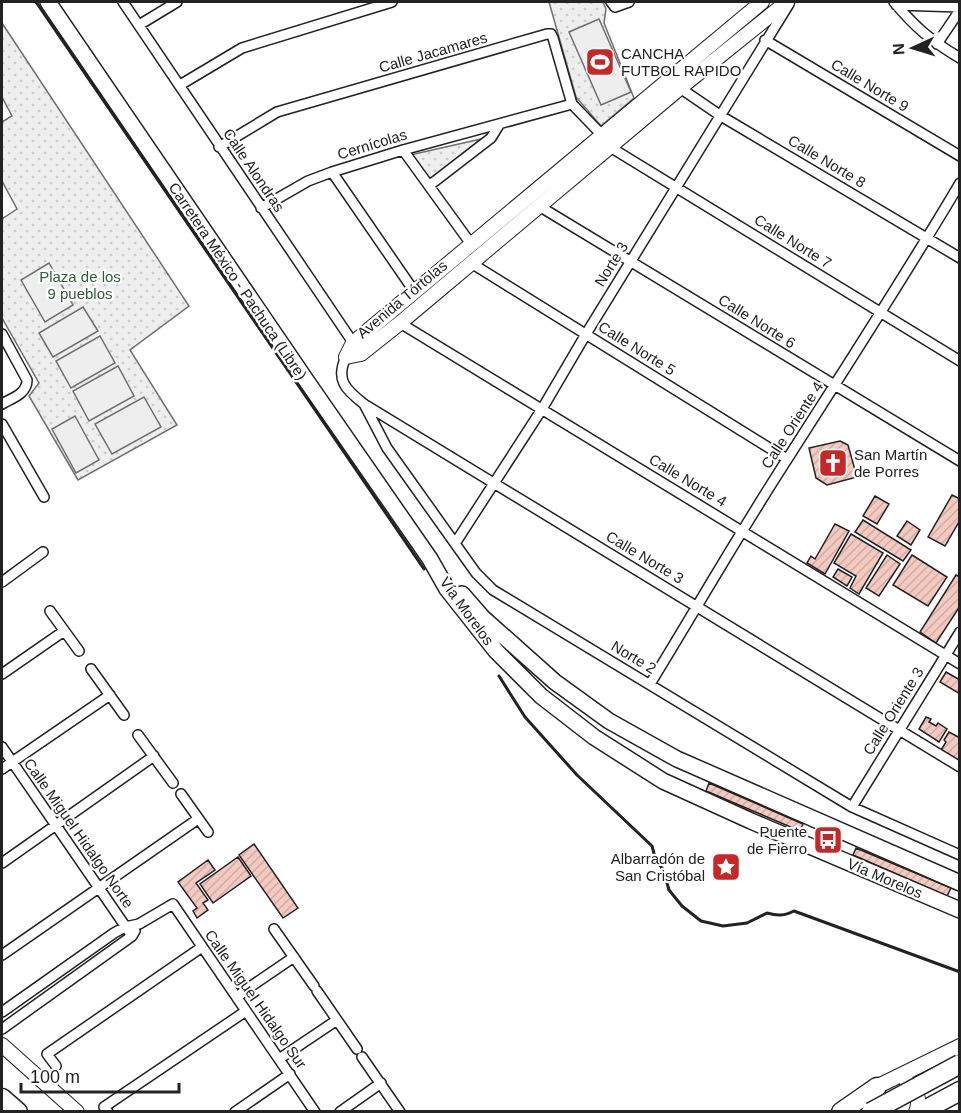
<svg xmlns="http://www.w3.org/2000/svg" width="961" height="1113" font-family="Helvetica,sans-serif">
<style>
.green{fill:url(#green-dots);stroke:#6f6f6f;stroke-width:1.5}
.pitch{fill:#eee;stroke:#6f6f6f;stroke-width:1.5}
.building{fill:url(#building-hatch);stroke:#222;stroke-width:1.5}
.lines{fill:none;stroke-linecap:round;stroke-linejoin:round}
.street-casing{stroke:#222;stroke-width:12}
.secondary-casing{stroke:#222;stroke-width:16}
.primary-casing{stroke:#222;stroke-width:18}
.highway-casing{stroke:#222;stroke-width:21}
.street{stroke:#fff;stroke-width:9}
.secondary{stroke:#fff;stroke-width:14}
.primary{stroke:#fff;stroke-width:15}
.highway{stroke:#fff;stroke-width:18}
.highway-bridge-casing{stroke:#222;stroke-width:21;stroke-linecap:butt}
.highway-bridge{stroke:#fff;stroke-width:18}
.wall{stroke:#222;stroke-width:3}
.labels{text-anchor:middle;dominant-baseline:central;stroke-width:4.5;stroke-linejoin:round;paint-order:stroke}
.street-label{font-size:15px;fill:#222;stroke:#fff}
.poi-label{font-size:15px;fill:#222;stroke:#fff;text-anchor:start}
.park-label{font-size:15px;fill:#2f5e38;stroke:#fff}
</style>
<defs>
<pattern id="green-dots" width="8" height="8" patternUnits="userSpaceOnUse" patternTransform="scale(1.5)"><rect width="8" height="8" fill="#eee"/><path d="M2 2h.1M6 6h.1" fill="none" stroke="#ccc" stroke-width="1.8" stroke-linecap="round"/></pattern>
<pattern id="building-hatch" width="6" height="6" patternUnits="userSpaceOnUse" patternTransform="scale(1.5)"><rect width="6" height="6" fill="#f3c9c0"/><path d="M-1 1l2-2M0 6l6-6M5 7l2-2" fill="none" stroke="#d0aca5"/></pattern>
</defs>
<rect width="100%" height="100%" fill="#fff"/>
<path class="green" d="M549,2H603L606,9L604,23L634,98L601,126L576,97Z
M2,23L189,306L130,350L177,425L78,480L29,396L39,383L2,318V219L17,209L2,181V122L12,116L2,97Z
M481,139L429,180L410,155Z"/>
<path class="pitch" d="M599,19L631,92L601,105L569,32Z
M49,263L73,305L45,322L21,280Z
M83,307L98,331L53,357L39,333Z
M100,336L115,363L71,388L56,361Z
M118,366L134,396L89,421L73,391Z
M144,397L161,427L112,454L95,424Z
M75,416L99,460L76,473L52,429Z"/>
<path class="building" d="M840,441L848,445L857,477L827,485L816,478L809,448Z
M952,495L960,499V520L945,546L928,537Z
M875,496L889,504L877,524L863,516Z
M863,520L911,550L903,561L855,532Z
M907,521L920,530L911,545L897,536Z
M835,524L849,531L825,574L807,563L811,556L815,559Z
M851,534L883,553L859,594L850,588L856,576L834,563Z
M887,555L900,564L879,596L866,588Z
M912,555L947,577L928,606L893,585Z
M838,569L852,577L847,586L833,577Z
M956,575L960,577V606L936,643L920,632Z
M946,672L960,680V694L940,682Z
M926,717L931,719L929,722L936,726L938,723L947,729L939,742L919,729Z
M949,732L960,738V762L941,750L946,742L944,740Z
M709,783L803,824L800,831L706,791Z
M254,844L298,908L283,918L239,855Z
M856,848L951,888L947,896L853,855Z
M238,857L251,876L213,903L200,884Z
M208,860L215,870L196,883L208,900L203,903L208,910L197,918L193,911L197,908L178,882Z"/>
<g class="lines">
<g class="street-casing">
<path id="street" d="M123,2L356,347
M611,2L615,7L629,2
M894,2C915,27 931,41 960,58
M896,5L960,7
M139,25L177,2
M765,40L960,156
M937,44L960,10
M180,85L242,48L392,2
M680,88L721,116L960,258
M219,147L277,112L547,34H551L553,38L572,104L601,134
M610,147L960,361
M403,150L471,244
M332,172L414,291
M430,185L491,138L499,125
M539,206L960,461
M261,208L308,181L332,172L403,150L572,104
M471,263L787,459
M400,323L960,664
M2,334L27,380C27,394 12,398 2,404
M346,357C335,380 346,390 364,404L960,767
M364,404L387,448L476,573L493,590L852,807L960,855
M2,424L44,497
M456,542L542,409L586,334L789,4
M2,582L43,552
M50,611L79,651
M91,669L124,715
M2,674L64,631
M650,684C696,609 740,532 788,458C846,367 905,276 960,183
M138,735L173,783
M2,747L132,936
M2,769L110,695
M181,794L208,832
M852,807L960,632
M2,863L154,756
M274,929L314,986
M2,955L198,819
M317,991L357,1049
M237,998L244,991L294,957
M2,1012L114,933L125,927L139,924L173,904L315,1112
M2,1029L132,936L135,931
M362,1057L400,1112
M279,1059L337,1020
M56,1066L47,1054L202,947
M108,1112L104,1107L246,1011
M235,1112L290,1074
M340,1112L381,1083"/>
</g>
<g class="secondary-casing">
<path id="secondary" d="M346,357L361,354L400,323L680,88L787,2
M346,357L353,343L762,2
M2,1045L77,1112
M907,1082C917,1090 921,1100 916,1112
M870,1090L960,1046"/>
</g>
<g class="primary-casing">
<path id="primary" d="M48,2L308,383L430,559L447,589L496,651L541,696L594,737L663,781L751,821L960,910
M462,594L482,617L555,682L609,721L677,759L960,883"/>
</g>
<g class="highway-casing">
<path id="highway" d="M2,1098L18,1112
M841,1112L877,1087
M921,1112L960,1091"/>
</g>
<use href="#street" class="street"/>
<use href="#secondary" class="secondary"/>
<use href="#primary" class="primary"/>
<use href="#highway" class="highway"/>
<g class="highway-bridge-casing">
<path id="highway-bridge" d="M871,1112L960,1064"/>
</g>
<use href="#highway-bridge" class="highway-bridge"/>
<path class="wall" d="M36,2L424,569
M499,676L525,717L577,775L652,846L656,861L663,869L669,890L682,906L701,921L723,926L747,923L767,913C778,916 784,916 794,911L960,972"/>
</g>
<defs>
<g id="stadium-square" transform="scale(1.5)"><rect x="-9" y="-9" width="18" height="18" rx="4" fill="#c62828" stroke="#fff"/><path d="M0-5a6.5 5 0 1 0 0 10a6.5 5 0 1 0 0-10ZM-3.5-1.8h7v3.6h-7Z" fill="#fff"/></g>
<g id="church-square" transform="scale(1.5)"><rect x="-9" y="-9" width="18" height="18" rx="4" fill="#c62828" stroke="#fff"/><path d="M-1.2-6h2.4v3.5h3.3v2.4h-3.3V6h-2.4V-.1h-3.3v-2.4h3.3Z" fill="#fff"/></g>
<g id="bus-square" transform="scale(1.5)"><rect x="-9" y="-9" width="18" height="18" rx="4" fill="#c62828" stroke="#fff"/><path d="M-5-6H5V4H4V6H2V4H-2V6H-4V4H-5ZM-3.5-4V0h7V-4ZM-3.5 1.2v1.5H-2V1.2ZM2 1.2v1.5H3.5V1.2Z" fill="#fff"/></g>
<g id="sight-square" transform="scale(1.5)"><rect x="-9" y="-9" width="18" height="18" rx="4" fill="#c62828" stroke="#fff"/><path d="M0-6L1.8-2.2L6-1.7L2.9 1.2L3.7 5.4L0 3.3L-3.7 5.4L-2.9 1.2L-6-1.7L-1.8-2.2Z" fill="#fff"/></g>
</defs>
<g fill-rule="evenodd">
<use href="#stadium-square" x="600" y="62"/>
<use href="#church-square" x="833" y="463"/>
<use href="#bus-square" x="828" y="840"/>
<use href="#sight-square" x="726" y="867"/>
</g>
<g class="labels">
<g class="street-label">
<text transform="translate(433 52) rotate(-16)">Calle Jacamares</text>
<text transform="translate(870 85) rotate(31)">Calle Norte 9</text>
<text transform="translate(372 144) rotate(-17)">Cernícolas</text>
<text transform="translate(827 161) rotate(31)">Calle Norte 8</text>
<text transform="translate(254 170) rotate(56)">Calle Alondras</text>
<text transform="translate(793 241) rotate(32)">Calle Norte 7</text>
<text transform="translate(611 264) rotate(-58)">Norte 3</text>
<text transform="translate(238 281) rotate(56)">Carretera México - Pachuca (Libre)</text>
<text transform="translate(402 299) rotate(-40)">Avenida Tórtolas</text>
<text transform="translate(757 321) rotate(32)">Calle Norte 6</text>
<text transform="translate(637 348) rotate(32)">Calle Norte 5</text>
<text transform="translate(792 425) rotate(-57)">Calle Oriente 4</text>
<text transform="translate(688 480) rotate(31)">Calle Norte 4</text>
<text transform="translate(645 557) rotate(31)">Calle Norte 3</text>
<text transform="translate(467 611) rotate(54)">Vía Morelos</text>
<text transform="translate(634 657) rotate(31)">Norte 2</text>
<text transform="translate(893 711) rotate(-58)">Calle Oriente 3</text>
<text transform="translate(79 833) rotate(55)">Calle Miguel Hidalgo Norte</text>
<text transform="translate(885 878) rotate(23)">Vía Morelos</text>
<text transform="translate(256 999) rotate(55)">Calle Miguel Hidalgo Sur</text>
</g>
<g class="poi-label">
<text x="621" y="53">CANCHA<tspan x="621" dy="17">FUTBOL RAPIDO</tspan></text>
<text x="854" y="454">San Martín<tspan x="854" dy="17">de Porres</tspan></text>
<text x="807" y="831" text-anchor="end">Puente<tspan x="807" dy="17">de Fierro</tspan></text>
<text x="705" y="858" text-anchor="end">Albarradón de<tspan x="705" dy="17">San Cristóbal</tspan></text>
</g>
<g class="park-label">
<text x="80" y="276">Plaza de los<tspan x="80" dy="17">9 pueblos</tspan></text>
</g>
</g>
<rect width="961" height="1113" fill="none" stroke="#222222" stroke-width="6"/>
<g transform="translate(913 48) rotate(266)" stroke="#ffffff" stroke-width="4.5" paint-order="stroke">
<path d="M0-4.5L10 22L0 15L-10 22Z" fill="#222222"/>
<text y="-9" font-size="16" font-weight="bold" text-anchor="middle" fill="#222222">N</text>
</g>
<path d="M21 1083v9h158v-9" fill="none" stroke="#222222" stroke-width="3"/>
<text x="30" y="1083" font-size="18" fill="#222222" stroke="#ffffff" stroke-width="4.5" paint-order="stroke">100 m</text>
</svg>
